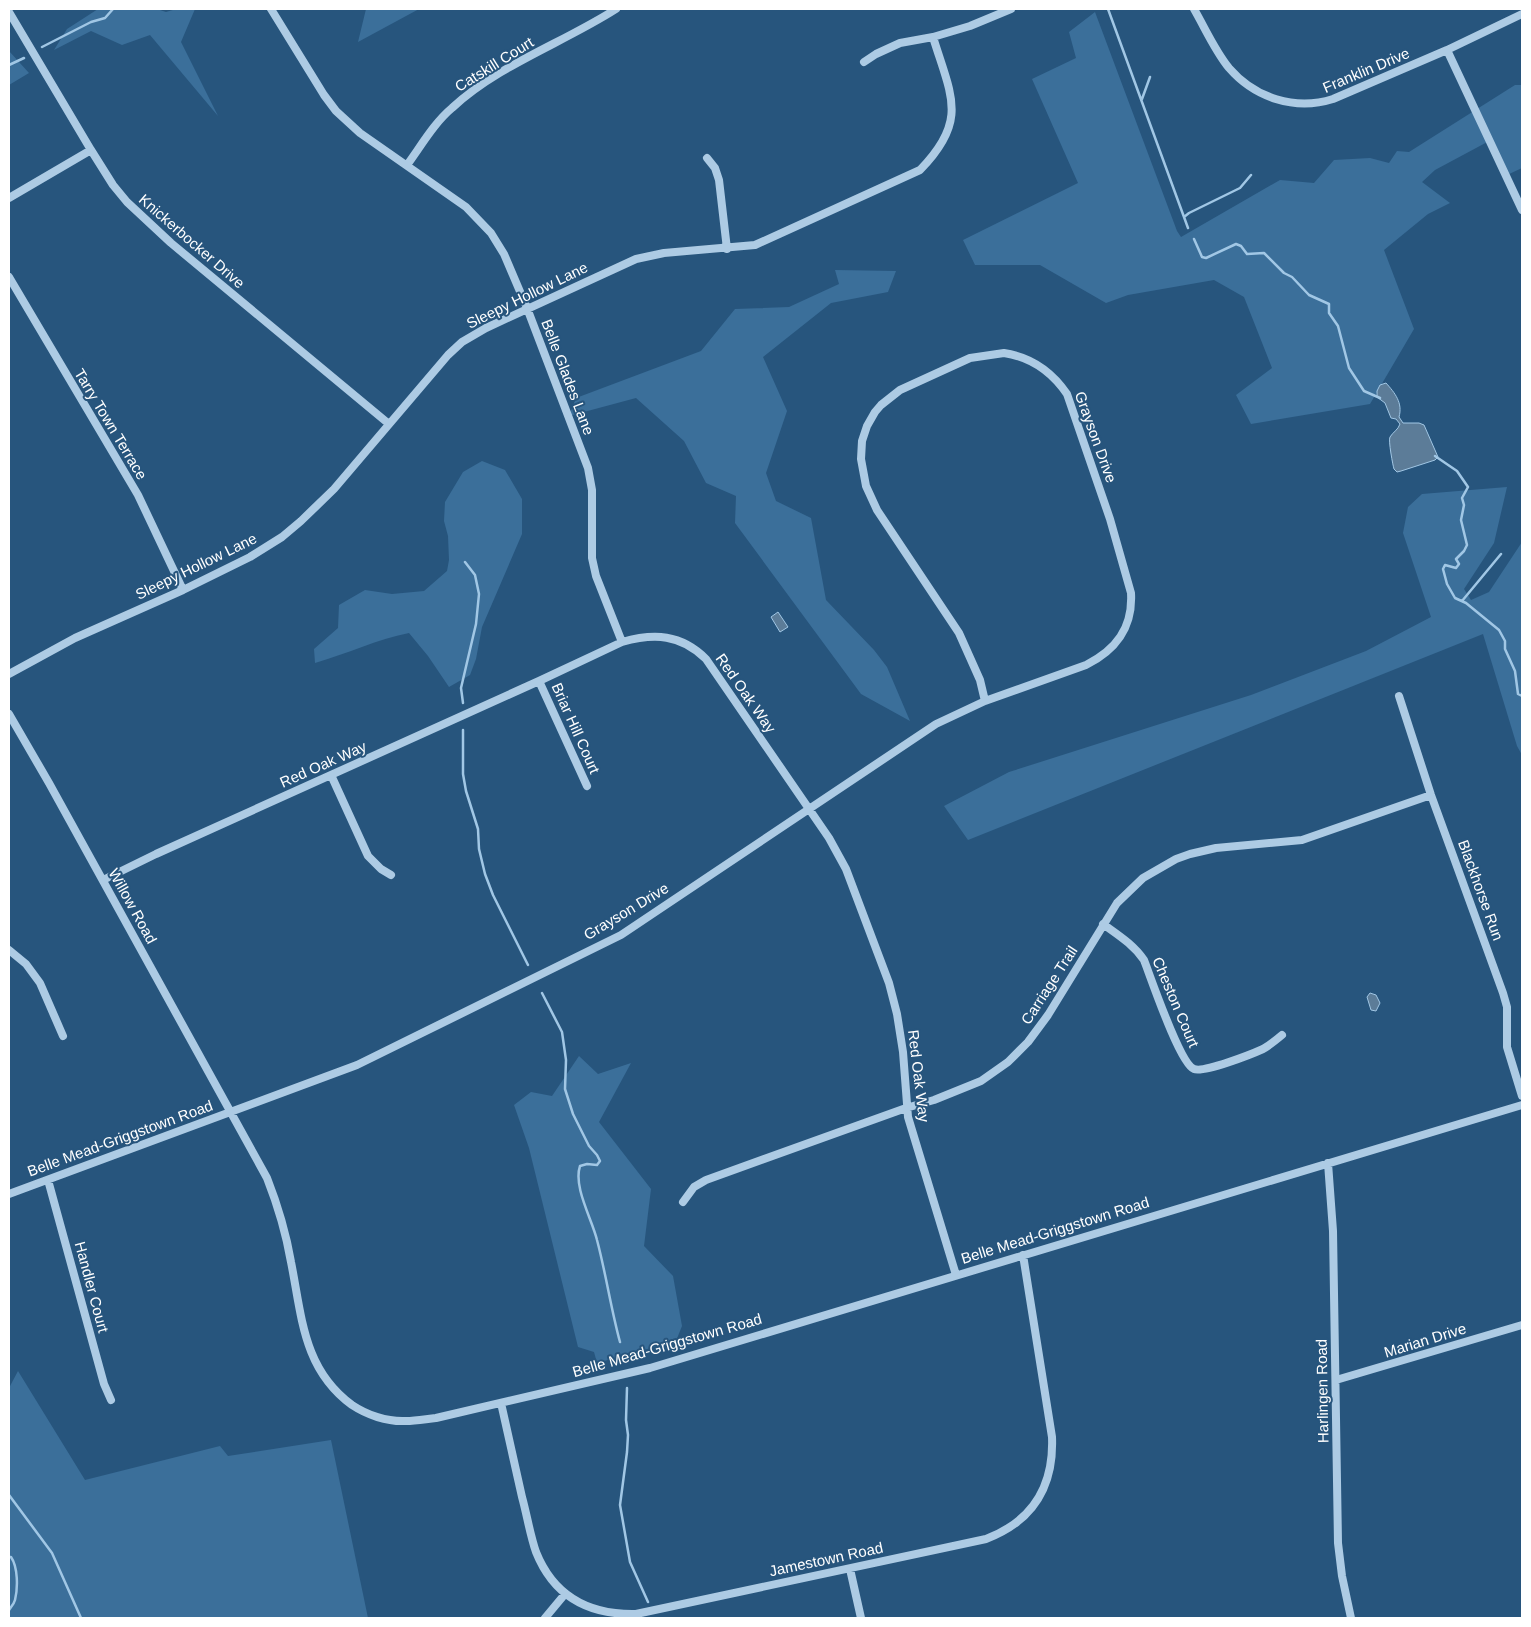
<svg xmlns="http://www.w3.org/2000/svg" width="1531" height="1627" font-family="Arial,sans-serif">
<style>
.green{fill:#3b6f9a}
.water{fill:#5c7c98;stroke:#a1c7e5}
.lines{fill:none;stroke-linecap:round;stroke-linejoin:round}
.stream{stroke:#a1c7e5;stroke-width:2.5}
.minor{stroke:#adcbe4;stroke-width:8}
.labels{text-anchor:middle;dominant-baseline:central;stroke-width:4;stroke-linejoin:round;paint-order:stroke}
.street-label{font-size:15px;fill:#fff;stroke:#27557d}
</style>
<rect width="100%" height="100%" fill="#27557d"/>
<path class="green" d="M98,9H157L166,12L176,9H195L181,42L218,116L150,35L122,45L91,31L54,50L67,29Z
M366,9H419L358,42Z
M1095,12L1177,231L1181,237L1280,180L1314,183L1334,160L1370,158L1389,163L1397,151L1409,152L1515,85H1522V168L1507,175L1491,140L1435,170L1422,182L1450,203L1428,214L1384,250L1414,329L1370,404L1251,424L1236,395L1272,368L1244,297L1214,280L1128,295L1106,303L1040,265H975L963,240L1078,183L1032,79L1076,58L1069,32Z
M9,51L29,73L9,85Z
M835,270L896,271L888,292L831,303L763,357L787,411L766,473L776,501L811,518L826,600L874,650L887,667L910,721L861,694L735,523L736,496L706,483L684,441L636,398L569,416L576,398L701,351L735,309L789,307L839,284Z
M482,461L505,470L522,499V534L482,627L476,659L470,675L449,687L428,656L409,633C377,639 347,654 315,663L314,649L338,628L339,605L365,590L392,594L424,591L447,571L449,560L448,536L444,521L445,502L463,472Z
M1507,487L1494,543L1464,589L1471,600L1489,592L1522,542V755L1517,746L1483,634L968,840L944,806L1009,772L1251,695L1366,651L1431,617L1403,533L1408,507L1422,494Z
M579,1056L598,1074L631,1063L599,1122L651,1189L644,1246L673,1276L682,1326L676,1341L597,1363L594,1352L578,1347L529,1148L514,1105L531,1092L552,1096Z
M18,1371L85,1480L220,1446L228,1456L331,1440L368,1618H9V1388Z"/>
<path class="water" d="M1386,383C1395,393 1403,403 1399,417L1403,423H1419L1424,425L1438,457L1435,460L1401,471L1397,472L1394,469C1393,466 1388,440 1390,437C1393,432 1398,430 1400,424L1396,419L1391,418L1385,403L1377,397V391L1380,385Z
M778,612L788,627L780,632L771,617Z
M1370,993L1376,995L1380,1003L1376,1011L1371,1010L1367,997Z"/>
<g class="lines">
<path class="stream" d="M1108,9L1188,228
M42,47L91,22L105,18L113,9
M9,65L24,58
M1142,99L1150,77
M1184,217L1189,213L1240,188L1251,175
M1194,239L1202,257L1206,258L1236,244L1241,246L1247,254L1264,253L1284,273L1292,277L1309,295L1329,304V313L1338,326L1349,368L1364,391L1380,398
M1435,456L1457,471L1468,487L1462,498L1464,505L1461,520L1467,545L1464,551L1456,559L1459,564L1456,568L1445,565L1443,569L1447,584L1455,598L1466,603L1499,630L1505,641V649L1515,671L1518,694L1522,696
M1462,601L1501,554
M463,703L461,688L476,624L479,594L475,575L465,562
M463,730V774L466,791L478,829L479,849L485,874L493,895L528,965
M542,993L562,1032L566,1060L565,1089L573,1114L589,1146L597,1155L600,1161L597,1165L587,1164L580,1166C573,1187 592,1219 597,1240C606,1274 611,1309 620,1342
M627,1388L626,1420L628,1435L627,1452L620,1505L630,1562L648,1602
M9,1495L52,1553L81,1618
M9,1557H11C18,1567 18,1588 15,1600C14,1604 11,1607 9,1610"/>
<path class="minor" d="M271,9L324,95L336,111L360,133L466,207L491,233L504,254L527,308L588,468L592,490V558L596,576L622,642
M1194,9C1205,28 1215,51 1229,68C1255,98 1295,111 1333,99L1447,50L1522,14
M9,12L91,150L113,185L127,202L171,243L389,424
M1447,50L1522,210
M864,62L876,54L900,43L933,37L970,26L1011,9
M707,158L715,168L719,180L727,249
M407,165C421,146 434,123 452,108C498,65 563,43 616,9
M9,198L91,150
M9,277L138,495L183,590
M1004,353C1031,357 1052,372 1067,394L1110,519L1131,593C1133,628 1116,650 1086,665L985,701L980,680L959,633L877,510L866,486L861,459L862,441L867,426L875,412L881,405L900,390L970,358Z
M9,674L75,638L183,590L250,557L282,537L301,521L334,489L448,355L462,342L486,328L636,259L664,253L755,245L920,170C969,120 951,96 933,37
M539,681L587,786
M1399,696L1431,795L1503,993L1507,1007V1047L1522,1096
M9,714L49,783L267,1178C278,1206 286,1233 291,1262C302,1317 303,1369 352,1405C367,1415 387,1422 406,1421C416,1421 426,1419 436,1418L650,1368L1522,1105
M331,775L368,856L381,869L391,875
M103,880L156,854L539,681L622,642C654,633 681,634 706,659L829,838L846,869L889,983L897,1014L903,1052L908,1117L956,1275
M1103,924C1118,935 1133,944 1144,960C1151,978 1180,1064 1194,1069C1204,1073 1252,1054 1263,1049C1270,1045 1276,1040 1282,1035
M9,950L26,964L40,983L63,1036
M1328,1163L1333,1231L1338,1543L1342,1576L1351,1618
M48,1180L104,1384L111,1400
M9,1194L357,1065L621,935L936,724L985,701
M683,1202L694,1187L706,1180L906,1108L934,1100L981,1081L1008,1062L1028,1042L1048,1015L1117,903L1143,878L1176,859L1190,854L1216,848L1302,840L1431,795
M1336,1380L1522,1325
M501,1403C508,1434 515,1466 522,1497C527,1515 530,1535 536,1552C554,1597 590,1615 636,1614L986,1539C1033,1521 1054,1486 1052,1437L1023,1255
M850,1569L861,1618
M545,1618L565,1594"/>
</g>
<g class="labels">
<g class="street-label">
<text transform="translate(494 64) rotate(-32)">Catskill Court</text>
<text transform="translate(1366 70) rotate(-23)">Franklin Drive</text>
<text transform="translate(192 241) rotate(41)">Knickerbocker Drive</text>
<text transform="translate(527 295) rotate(-26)">Sleepy Hollow Lane</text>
<text transform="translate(568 377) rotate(69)">Belle Glades Lane</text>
<text transform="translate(111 424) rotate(59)">Tarry Town Terrace</text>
<text transform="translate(1096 437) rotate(70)">Grayson Drive</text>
<text transform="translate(196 566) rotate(-26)">Sleepy Hollow Lane</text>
<text transform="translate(746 693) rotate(55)">Red Oak Way</text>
<text transform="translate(576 728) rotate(66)">Briar Hill Court</text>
<text transform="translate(323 764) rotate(-24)">Red Oak Way</text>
<text transform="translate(1481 890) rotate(70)">Blackhorse Run</text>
<text transform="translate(133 906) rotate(61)">Willow Road</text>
<text transform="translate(626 911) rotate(-31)">Grayson Drive</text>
<text transform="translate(1049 985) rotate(-57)">Carriage Trail</text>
<text transform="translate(1176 1002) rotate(67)">Cheston Court</text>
<text transform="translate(919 1076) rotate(83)">Red Oak Way</text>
<text transform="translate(120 1138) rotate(-20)">Belle Mead-Griggstown Road</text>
<text transform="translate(1055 1230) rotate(-17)">Belle Mead-Griggstown Road</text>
<text transform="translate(92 1287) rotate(75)">Handler Court</text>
<text transform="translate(1425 1340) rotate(-17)">Marian Drive</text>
<text transform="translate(667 1345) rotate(-16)">Belle Mead-Griggstown Road</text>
<text transform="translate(1322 1391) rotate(-91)">Harlingen Road</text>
<text transform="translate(826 1559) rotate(-12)">Jamestown Road</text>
</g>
</g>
<rect width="1531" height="1627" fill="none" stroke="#ffffff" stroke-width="20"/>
</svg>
